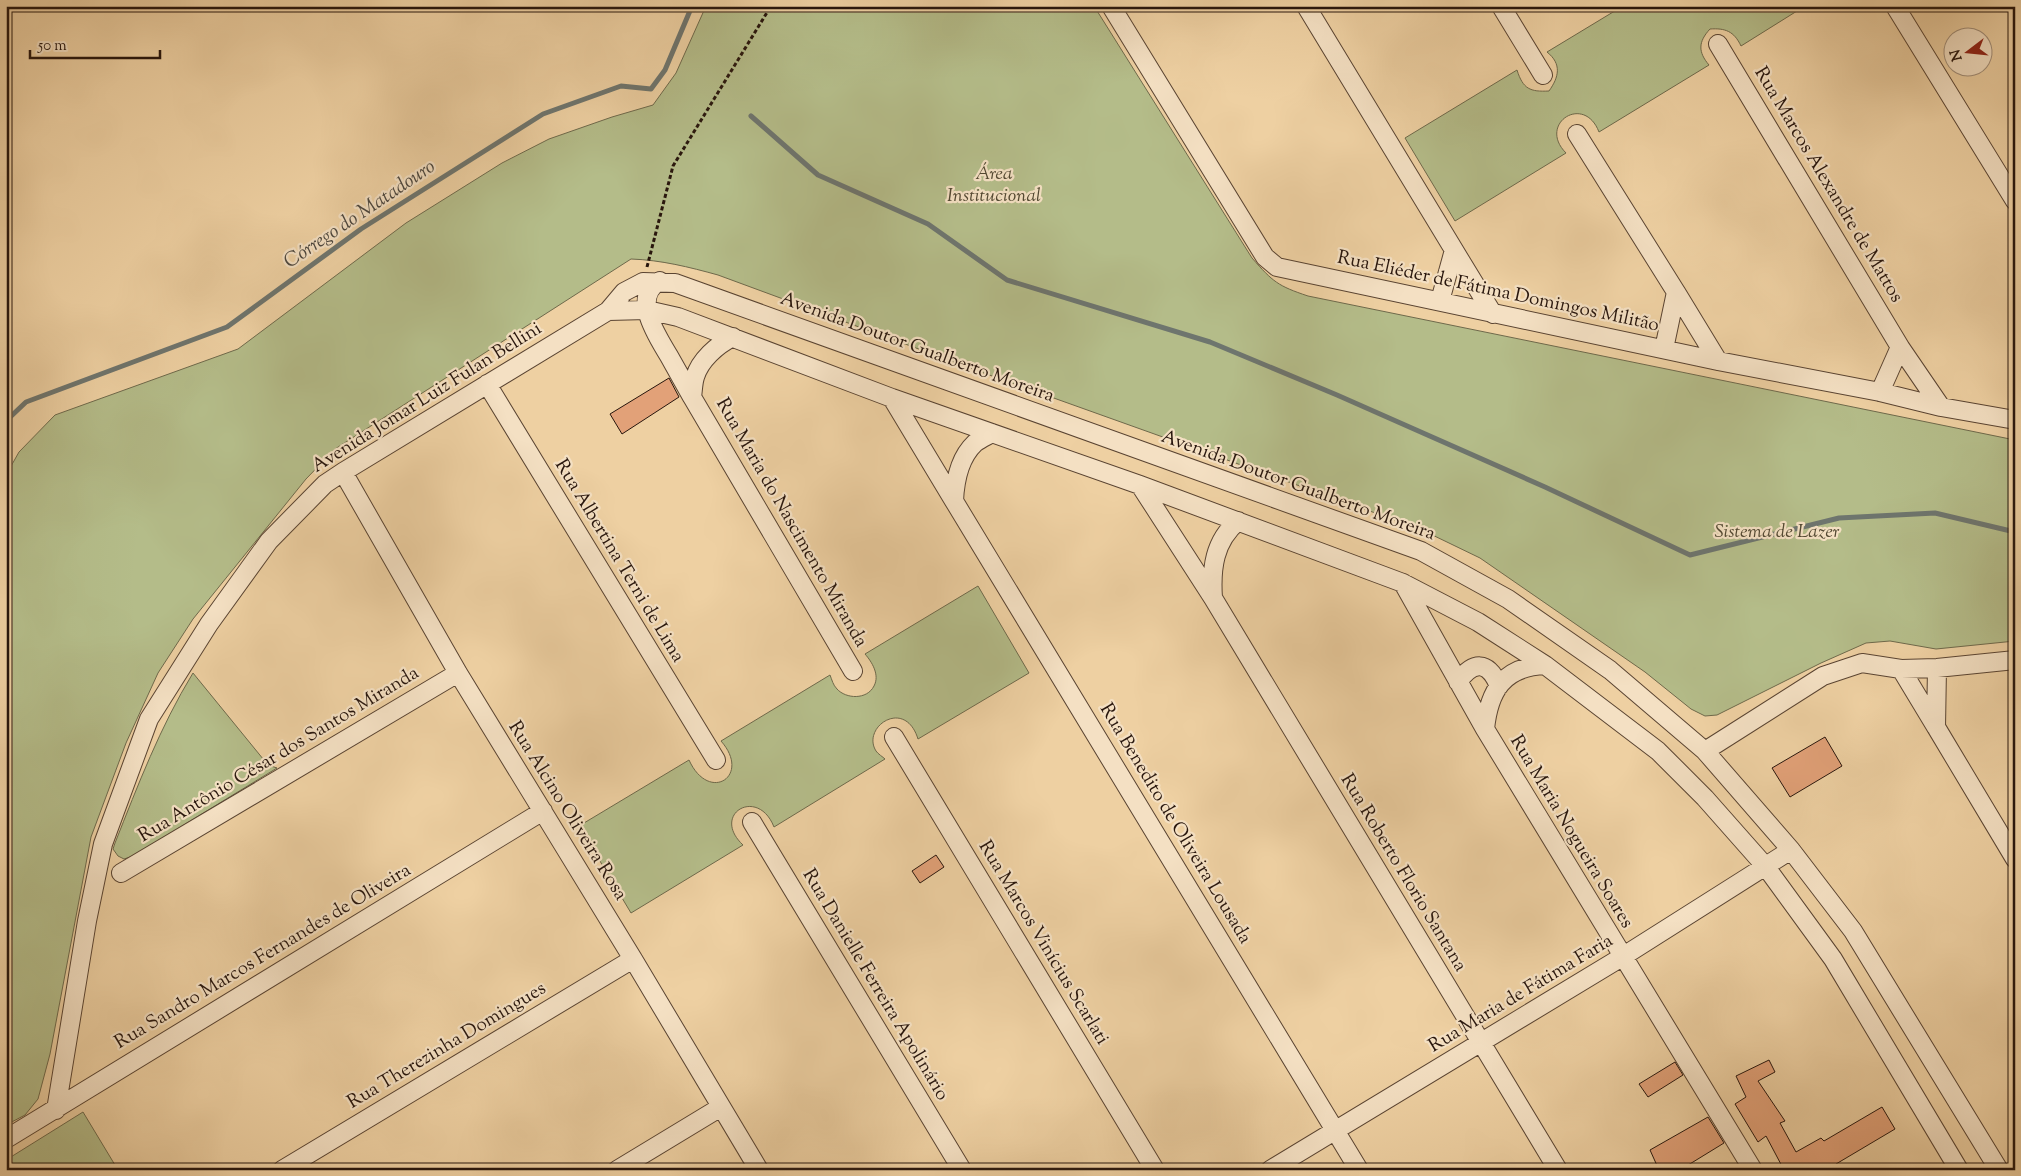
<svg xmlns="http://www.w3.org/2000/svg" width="2021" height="1176" font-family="'Sorts Mill Goudy',serif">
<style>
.green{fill:#b4bc89;stroke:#6e694b}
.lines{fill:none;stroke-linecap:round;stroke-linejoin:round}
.stream{stroke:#6e756e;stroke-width:5}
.building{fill:#e2a178;stroke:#28160d}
.street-casing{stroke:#5a4432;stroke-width:20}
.path{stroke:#28160d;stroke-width:3;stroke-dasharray:4 2.5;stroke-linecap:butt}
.street{stroke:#f4e0c3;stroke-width:18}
.labels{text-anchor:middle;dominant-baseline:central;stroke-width:4.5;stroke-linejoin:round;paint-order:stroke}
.park-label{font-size:19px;font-style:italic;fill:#524832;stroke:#f4e0c3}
.street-label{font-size:19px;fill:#28160d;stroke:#f4e0c3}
.water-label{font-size:20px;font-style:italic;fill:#4b463e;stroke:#f4e0c3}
</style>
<rect width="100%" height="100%" fill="#eed0a2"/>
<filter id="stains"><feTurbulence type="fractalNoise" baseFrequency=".004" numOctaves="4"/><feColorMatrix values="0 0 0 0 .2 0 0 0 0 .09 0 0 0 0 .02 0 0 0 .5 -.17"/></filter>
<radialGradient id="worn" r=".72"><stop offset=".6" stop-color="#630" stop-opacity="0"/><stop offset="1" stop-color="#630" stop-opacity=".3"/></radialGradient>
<path class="green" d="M706,6H1094L1252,258C1273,282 1278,286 1308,296L2015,440V641L1936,649L1890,641L1866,643L1821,663L1717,715L1705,716L1691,709L1645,672L1480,558L1420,529L981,372L718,275C689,267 661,260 631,259L335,449L306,479L193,619L158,673L126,743L91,837L50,1054L38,1099L25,1115L6,1125V475L19,452L55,415L238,349L406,223L502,163L549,139L612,117L653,105L676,73Z
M1623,6H1805L1741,46C1734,31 1725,28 1710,29C1698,42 1698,52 1709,65L1599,132C1584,93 1537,124 1566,153L1455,221L1405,138L1517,70C1523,89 1530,92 1549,91C1559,77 1562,64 1547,52Z
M978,586L1029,673L918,739C905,697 861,727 876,751C878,754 883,757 885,759L774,827C758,786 710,814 743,845L631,913L579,826L689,760C709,804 752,776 721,741L830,675C832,680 833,685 837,689C846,699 867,700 874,686C880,675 872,662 865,654Z
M193,673L268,765L277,768L133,856L124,859L118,856L113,849L115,843C138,785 160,727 193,673Z
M83,1112L118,1170H6V1160Z"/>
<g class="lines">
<path class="stream" d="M751,116L818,175L928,224L1007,280L1210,342L1337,395L1545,487L1690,555L1839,518L1935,513L2015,532
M6,421L26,402L227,327L361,229L543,114L621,86L651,89L665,70L692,6"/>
</g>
<path class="building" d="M669,378L679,397L622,434L610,414Z
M1825,737L1842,766L1790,797L1772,768Z
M936,855L944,867L920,883L912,871Z
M1769,1060L1775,1072L1758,1081L1785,1121L1780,1123L1796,1152L1821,1138L1824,1141L1882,1107L1895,1129L1836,1164L1839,1170H1784L1766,1136L1758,1142L1735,1104L1746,1097L1736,1076Z
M1675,1062L1683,1075L1648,1097L1639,1084Z
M1708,1117L1724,1143L1680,1170H1659L1650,1150Z"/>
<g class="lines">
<g class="street-casing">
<path id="street" d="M1111,6L1265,257L1277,267L1718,361L1880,392L1941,407L2015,420
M1306,6L1454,250
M1501,6L1543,75
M1895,6L2015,201
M1718,44L1900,347
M1577,134L1676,292
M660,281C630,297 658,337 669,356C677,370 684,383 692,397C693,391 693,383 695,377C700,360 717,345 733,337
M1440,301L1454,250L1493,314
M608,311L647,310L678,317L892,398L1140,485L1403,583L1478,622L1545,665L1658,751L1705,798L1766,867L1833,959L1959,1170
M1664,349L1676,292L1718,361
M487,384L716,760
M1880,392L1900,347L1941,407
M692,397L853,671
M892,398L954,501C955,480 959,458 975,443C980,439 987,436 992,433
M343,472L458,673L633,959L759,1170
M1140,485L1213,598C1211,569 1214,541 1238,521
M954,501L1359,1170
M1403,583L1485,729L1753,1170
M1213,598L1558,1170
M1901,669L1936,727L1937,668
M1458,682C1473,661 1488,660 1499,686
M1936,727L2015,859
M1485,729C1489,691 1503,667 1545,665
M894,737L1155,1170
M1705,751L1823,676L1862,663L1901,669L1937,668L2015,660
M752,822L962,1170
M121,873L458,673
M56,1110L87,921L103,844L149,719L209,624L269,541L325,484L343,472L608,311L624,292L643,282L675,283L1421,551L1508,599L1610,670L1705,751L1791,850L1853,931L1999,1170
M6,1139L543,811
M282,1170L633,959
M617,1170L721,1107
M1270,1170L1622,957L1791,850"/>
</g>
<path class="path" d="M647,267L673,166L771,6"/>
<use href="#street" class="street"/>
</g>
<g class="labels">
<g class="park-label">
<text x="994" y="174">Área<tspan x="994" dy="22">Institucional</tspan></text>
<text x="1777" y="532">Sistema de Lazer</text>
</g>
<g class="street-label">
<text transform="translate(1828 185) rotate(59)">Rua Marcos Alexandre de Mattos</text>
<text transform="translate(1498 292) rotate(12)">Rua Eliéder de Fátima Domingos Militão</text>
<text transform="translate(917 348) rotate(20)">Avenida Doutor Gualberto Moreira</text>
<text transform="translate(427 398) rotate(-32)">Avenida Jomar Luiz Fulan Bellini</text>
<text transform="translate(1298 486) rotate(20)">Avenida Doutor Gualberto Moreira</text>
<text transform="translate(791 523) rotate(60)">Rua Maria do Nascimento Miranda</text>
<text transform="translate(619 561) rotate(59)">Rua Albertina Terni de Lima</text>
<text transform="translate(279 755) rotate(-31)">Rua Antônio César dos Santos Miranda</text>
<text transform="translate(567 811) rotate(58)">Rua Alcino Oliveira Rosa</text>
<text transform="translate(1175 824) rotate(59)">Rua Benedito de Oliveira Lousada</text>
<text transform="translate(1571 832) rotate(59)">Rua Maria Nogueira Soares</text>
<text transform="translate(1403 873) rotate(59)">Rua Roberto Florio Santana</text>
<text transform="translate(1043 943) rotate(59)">Rua Marcos Vinícius Scarlati</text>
<text transform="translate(263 957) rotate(-31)">Rua Sandro Marcos Fernandes de Oliveira</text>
<text transform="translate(875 985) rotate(59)">Rua Danielle Ferreira Apolinário</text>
<text transform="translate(1521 994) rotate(-31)">Rua Maria de Fátima Faria</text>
<text transform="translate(447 1046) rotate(-31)">Rua Therezinha Domingues</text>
</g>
<g class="water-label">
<text transform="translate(360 215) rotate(-34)">Córrego do Matadouro</text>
</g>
</g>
<rect width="2021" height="1176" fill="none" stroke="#eed0a2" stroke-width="25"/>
<rect x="8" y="8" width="2006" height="1161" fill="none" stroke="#28160d" stroke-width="2.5"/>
<rect x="12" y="12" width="1996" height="1151" fill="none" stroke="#28160d"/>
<g transform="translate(1968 52) rotate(254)"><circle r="24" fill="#f4e0c3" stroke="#a28f7a"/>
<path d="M0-4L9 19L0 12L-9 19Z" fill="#8f2418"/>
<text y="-8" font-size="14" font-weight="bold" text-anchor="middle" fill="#28160d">N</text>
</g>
<path d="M30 50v8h130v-8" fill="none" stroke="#28160d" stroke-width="2.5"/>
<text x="38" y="50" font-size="15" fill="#28160d" stroke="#f4e0c3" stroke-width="4" paint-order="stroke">50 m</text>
<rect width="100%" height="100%" filter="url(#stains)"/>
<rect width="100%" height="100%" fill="url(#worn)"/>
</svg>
